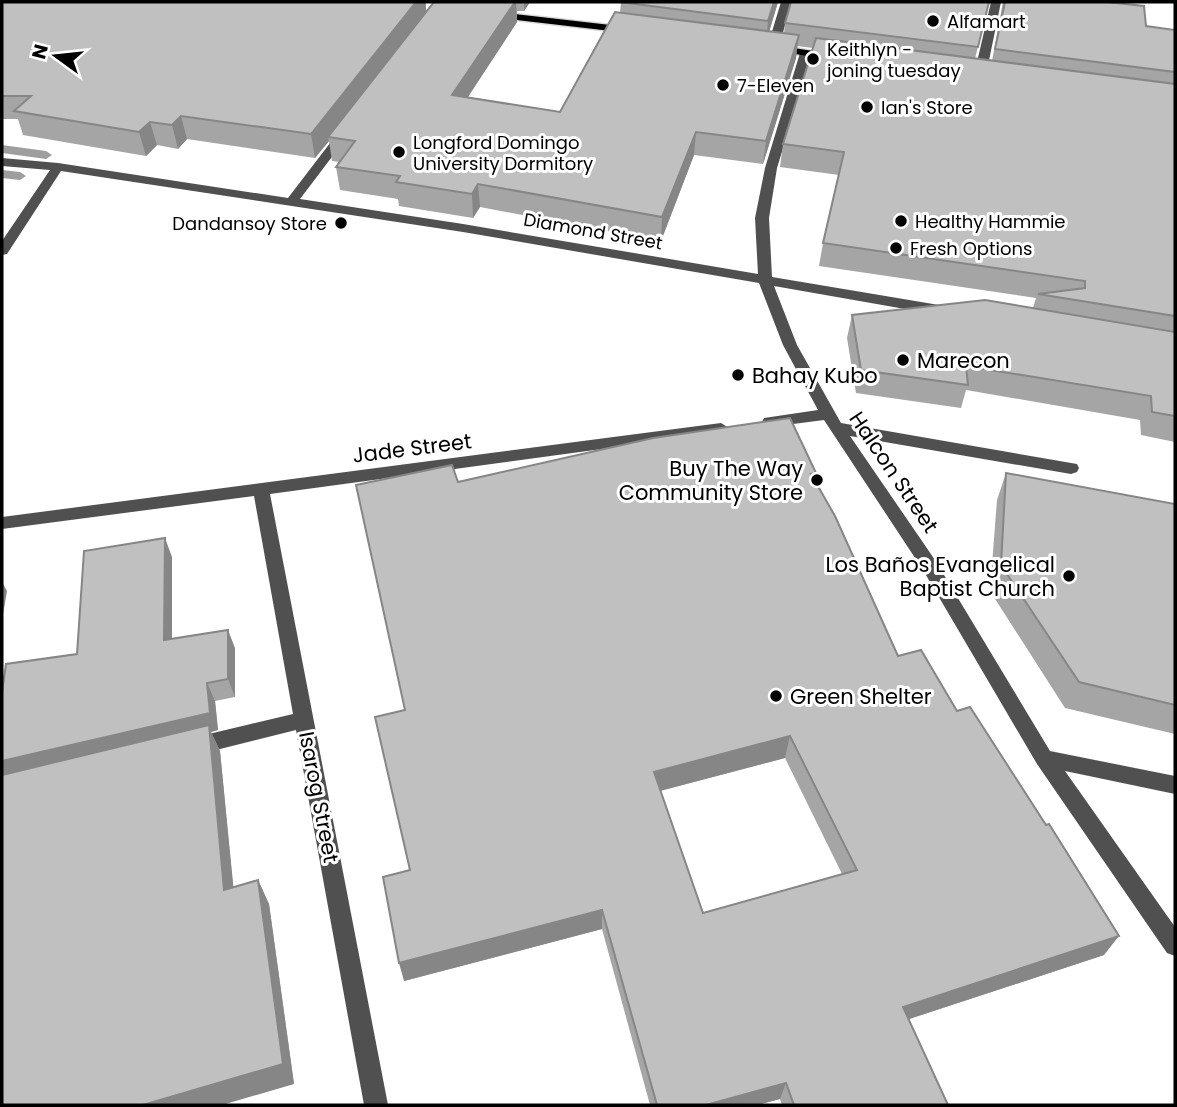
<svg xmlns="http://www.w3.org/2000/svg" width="1177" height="1107" font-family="Poppins,sans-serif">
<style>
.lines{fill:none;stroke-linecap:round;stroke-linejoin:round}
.stream{fill:#9e9e9e;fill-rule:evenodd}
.major-casing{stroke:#dbdbdb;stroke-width:3}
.minor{fill:#505050;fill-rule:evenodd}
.major{fill:#000;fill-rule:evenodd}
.wall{fill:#a5a5a5;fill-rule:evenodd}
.shaded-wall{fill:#868686}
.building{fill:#c0c0c0;stroke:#868686;stroke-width:2;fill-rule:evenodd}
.poi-dot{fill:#000;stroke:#fff;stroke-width:2.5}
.labels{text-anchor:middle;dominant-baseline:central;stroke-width:6;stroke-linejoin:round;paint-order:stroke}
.far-poi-label{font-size:18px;fill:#000;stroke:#fff;text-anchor:start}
.far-street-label{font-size:18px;fill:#000;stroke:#fff}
.poi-label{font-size:21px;fill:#000;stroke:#fff;text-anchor:start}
.street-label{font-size:21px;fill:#000;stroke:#fff}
</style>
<rect width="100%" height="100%" fill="#fff"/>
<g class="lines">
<path class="stream" d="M2,145L46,151L52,155L46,159L2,153Z
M2,170L20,172L26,176L20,180L2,178Z"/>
<g class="major-casing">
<path id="major" d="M496,12L628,27L633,30L628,33L492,17V13Z
M774,45L833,54L839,57L833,60L770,50L768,48Z"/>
</g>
<path class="minor" d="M781,2H791L779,48L773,51L767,48Z
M991,2H1001L986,75L980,78L974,75Z
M806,50L812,53L777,168L769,218L772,277L945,306L952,311L945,316L774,286L797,345L841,423L1077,464L1079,468L1077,472L1071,474L850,436L935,560L1050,751L1175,776V794L1065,771L1175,927V956L1167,953L1037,764L923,570L824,420L770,427L764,426L762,422L764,418L818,410L783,345L759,283L463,232L61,171L7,254L2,255V241L50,170L2,166V158L58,163L288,198L340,130L344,129L350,133L300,199L463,224L758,274L755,218L765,168L800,53Z
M721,423L729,428L727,432L270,494L388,1105H364L296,730L192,756L185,753L182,747L185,741L192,738L293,714L254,496L2,529V517Z"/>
<use href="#major" class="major"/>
</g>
<path class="wall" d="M2,2H530L524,11H517V22L468,97L560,112L620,13L621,2H778L769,32L784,34L785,23L989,2L975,59L992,61L1003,2H1107L1146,26L1175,30V442L1141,435L1140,420L966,390L961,408L856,393L847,338L852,315L1033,308L1036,298L819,266L823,243L839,175L780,167L783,144L813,48L797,46L796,58L763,164L694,155L661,241L480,207L473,218L399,206L398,199L340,190L336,167L340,162L332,161L329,141L315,158L187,139L178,149L157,145L146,156L23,135L18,119H2ZM426,2L433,3L426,11Z
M816,473L815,480L898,656L957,711L1104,955L909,1019L948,1105H782L780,1099L757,1105H650L602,929L404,981L410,870L404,710L458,482ZM785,758L842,874L703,913L660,791Z
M1006,473L1175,504V734L1065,708L990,591L997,500Z
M172,557V639L235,648V697L215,701L218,730L211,732L220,751L233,887L258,880L269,904L294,1084L77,654Z"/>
<path class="shaded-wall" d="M416,2H425L427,14L328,137L329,141L315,158L311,134Z
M515,2H516L517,22L454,118L452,95Z
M524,2H530L524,11Z
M774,2H778L766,42L768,21Z
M799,35L796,58L763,164L766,141Z
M181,116L187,139L178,149L172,125Z
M150,122L157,145L146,156L139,132Z
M696,132L694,155L661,241L662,217Z
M478,184L480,207L473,218L472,194Z
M165,538L172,557V658L164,640Z
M2,582L7,591L2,620Z
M228,630L235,648V697L228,679Z
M207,683L215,701L218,730L211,732L220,751L236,913L2,778V761Z
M790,736L785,758L652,793L654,772Z
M258,880L269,904L294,1084L222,1105H143Z
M602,910V929L404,981L399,963Z
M1119,936L1104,955L894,1024L903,1007Z
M786,1083L780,1099L757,1105H706Z"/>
<path class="building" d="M2,2H416L311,134L181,116L172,125L150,122L139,132L14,111L31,96H2Z
M434,2H515L452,95L560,112L615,12L799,35L766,141L696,132L662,217L478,184L472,194L396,182L400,176L336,167L355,141L328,137Z
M620,2H774L768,21Z
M791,2H989L978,47L785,23Z
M1005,2H1107L1144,6L1146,26L1175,30V72L995,49Z
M816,38L1175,84V316L1038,294L1085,288V281L823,243L844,152L783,144Z
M985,300L1175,332V416L1152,412L1151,396L966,366L968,385L861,370L852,315Z
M790,418L816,473L811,474L835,516L898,656L921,650L957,711L970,707L1046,825L1049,824L1119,936L903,1007L948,1105H794L786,1083L706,1105H657L602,910L399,963L383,877L410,870L375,717L405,710L356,485L452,465L458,482L653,438ZM790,736L857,870L703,913L654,772Z
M1006,473L1175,504V705L1079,682L1001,565Z
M165,538L164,640L228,630V679L207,683L210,713L2,761V692L6,664L77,654L84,551Z
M209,725L224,890L258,880L283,1064L143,1105H2V775Z"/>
<g class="poi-dot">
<circle cx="933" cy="21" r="7"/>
<circle cx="813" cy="59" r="7"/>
<circle cx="723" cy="85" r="7"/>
<circle cx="867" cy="107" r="7"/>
<circle cx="399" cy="152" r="7"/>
<circle cx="901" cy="221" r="7"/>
<circle cx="341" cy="223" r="7"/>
<circle cx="896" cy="248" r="7"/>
<circle cx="903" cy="360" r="7"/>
<circle cx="738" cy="375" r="7"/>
<circle cx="817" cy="480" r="7"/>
<circle cx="1069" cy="576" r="7"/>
<circle cx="776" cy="696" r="7"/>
</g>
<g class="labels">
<g class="far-poi-label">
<text x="947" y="21">Alfamart</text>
<text x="827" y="49">Keithlyn -<tspan x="827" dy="21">joning tuesday</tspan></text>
<text x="737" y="85">7-Eleven</text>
<text x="881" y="107">Ian's Store</text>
<text x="413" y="142">Longford Domingo<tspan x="413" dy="21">University Dormitory</tspan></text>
<text x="915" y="221">Healthy Hammie</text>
<text x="327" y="223" text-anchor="end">Dandansoy Store</text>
<text x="910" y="248">Fresh Options</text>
</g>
<g class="far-street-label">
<text transform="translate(593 231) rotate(10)">Diamond Street</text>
</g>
<g class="poi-label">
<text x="917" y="360">Marecon</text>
<text x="752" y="375">Bahay Kubo</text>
<text x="803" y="468" text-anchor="end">Buy The Way<tspan x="803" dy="24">Community Store</tspan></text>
<text x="1055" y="564" text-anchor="end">Los Baños Evangelical<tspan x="1055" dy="24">Baptist Church</tspan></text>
<text x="790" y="696">Green Shelter</text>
</g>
<g class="street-label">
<text transform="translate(412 448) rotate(-7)">Jade Street</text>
<text transform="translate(894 472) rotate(56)">Halcon Street</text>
<text transform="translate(319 797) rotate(79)">Isarog Street</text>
</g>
</g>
<rect width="1177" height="1107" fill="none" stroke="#000000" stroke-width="7"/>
<g transform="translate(56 56) rotate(285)" stroke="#ffffff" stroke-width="5" paint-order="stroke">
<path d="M0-5L12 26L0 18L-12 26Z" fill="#000000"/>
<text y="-10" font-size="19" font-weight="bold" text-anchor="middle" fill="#000000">N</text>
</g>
</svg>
